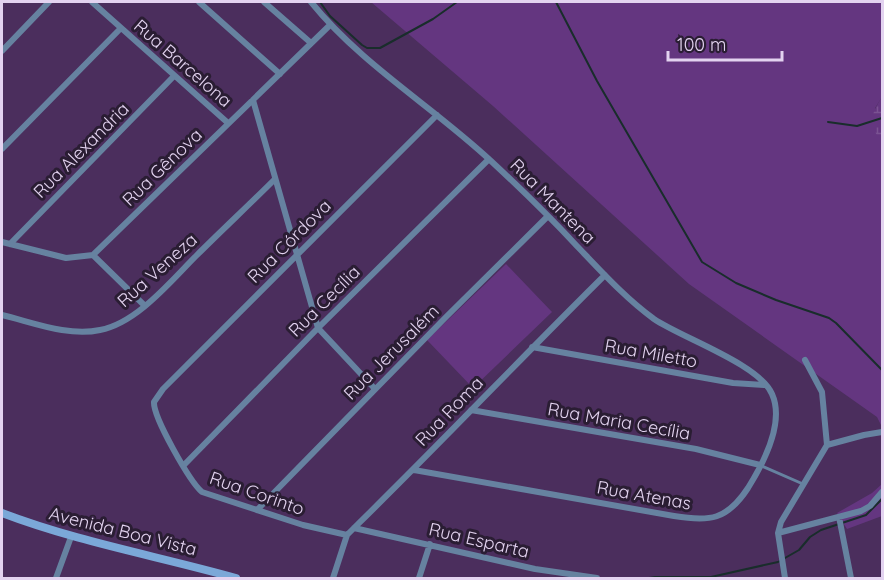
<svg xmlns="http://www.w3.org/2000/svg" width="884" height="580" font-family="Quicksand,sans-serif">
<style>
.grass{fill:#643680}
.wetland{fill:url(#wetland-marsh)}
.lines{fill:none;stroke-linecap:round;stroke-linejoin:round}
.stream{stroke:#192d2b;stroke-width:2}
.lane{stroke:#6682a0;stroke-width:3}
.street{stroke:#6682a0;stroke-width:6}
.secondary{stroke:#7ba8d8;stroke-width:8}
.labels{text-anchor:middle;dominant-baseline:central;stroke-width:6;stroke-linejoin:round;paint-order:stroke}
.street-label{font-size:18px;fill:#e3d3f0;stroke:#2a1d33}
</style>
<defs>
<pattern id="wetland-marsh" width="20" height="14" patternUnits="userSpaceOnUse" patternTransform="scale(1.5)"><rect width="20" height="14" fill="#643680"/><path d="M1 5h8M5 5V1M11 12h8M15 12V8" fill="none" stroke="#7a5292"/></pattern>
</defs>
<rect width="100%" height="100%" fill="#4b2e5d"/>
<path class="grass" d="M371,2H882V97L875,108L882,143V427L877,417L689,284L493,106Z
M506,264L552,312L473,388L427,340Z
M882,484V516L847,529L837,513L872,493Z"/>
<path class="wetland" d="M882,97V142C868,125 870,115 882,97Z"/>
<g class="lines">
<path class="stream" d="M320,2L330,16L362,45L367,48H380L433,19L457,2
M556,2L597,81L702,262L736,283L776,300L829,318L836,323L882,370
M828,122L857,126L882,118
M649,578L655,577H711L778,562L799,550L810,537L821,530L866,515L882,499"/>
<path class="lane" d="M762,466L803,484"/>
<path class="street" d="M92,2L228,123
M199,2L280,74
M264,2L311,43
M311,2C362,65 432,106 491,161C520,188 548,215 575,244C600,270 625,298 654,319C682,338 759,364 772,394C785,423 763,464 748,488C727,520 710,522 674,516L414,470
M2,51L49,2
M253,100L318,328L375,389
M2,149L121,28
M2,242L66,258L93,255L330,25
M10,244L174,76
M93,255L144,305
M2,315C32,322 68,337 100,330C137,323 171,281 196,256C222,230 249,205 275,179
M532,347L733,383L764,385
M471,410L696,449L760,465
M827,445L864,435L882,432
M183,466L318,328L489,159
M257,510L446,317L548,216
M839,517L851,578
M354,528L535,569L597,578
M778,533L861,511L870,506L882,492
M347,535L303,525L202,492C190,482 153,417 154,402L163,389L437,115
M56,578L71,537
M333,578L347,535L354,528C439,445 520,359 605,275
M419,578L430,544
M785,578L778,533L781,522L827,445L822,392L805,360"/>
<path class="secondary" d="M2,513C78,542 158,556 236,578"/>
</g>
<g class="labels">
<g class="street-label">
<text transform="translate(183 63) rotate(41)">Rua Barcelona</text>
<text transform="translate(81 150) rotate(-45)">Rua Alexandria</text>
<text transform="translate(162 167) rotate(-44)">Rua Gênova</text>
<text transform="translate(553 201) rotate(45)">Rua Mantena</text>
<text transform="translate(289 241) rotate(-45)">Rua Córdova</text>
<text transform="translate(157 270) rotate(-42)">Rua Veneza</text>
<text transform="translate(324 301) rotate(-45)">Rua Cecília</text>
<text transform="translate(391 352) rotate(-45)">Rua Jerusalém</text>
<text transform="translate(651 353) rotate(10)">Rua Miletto</text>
<text transform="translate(449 411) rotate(-46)">Rua Roma</text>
<text transform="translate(619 421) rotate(10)">Rua Maria Cecília</text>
<text transform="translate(257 493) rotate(19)">Rua Corinto</text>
<text transform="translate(644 495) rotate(10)">Rua Atenas</text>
<text transform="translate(123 531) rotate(14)">Avenida Boa Vista</text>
<text transform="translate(479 540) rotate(13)">Rua Esparta</text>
</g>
</g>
<rect width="884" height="580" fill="none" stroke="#e3d3f0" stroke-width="6"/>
<path d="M668 51v9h114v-9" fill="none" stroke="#e3d3f0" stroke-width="3"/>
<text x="677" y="51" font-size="18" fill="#e3d3f0" stroke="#2a1d33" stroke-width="4.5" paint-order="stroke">100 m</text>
</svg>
